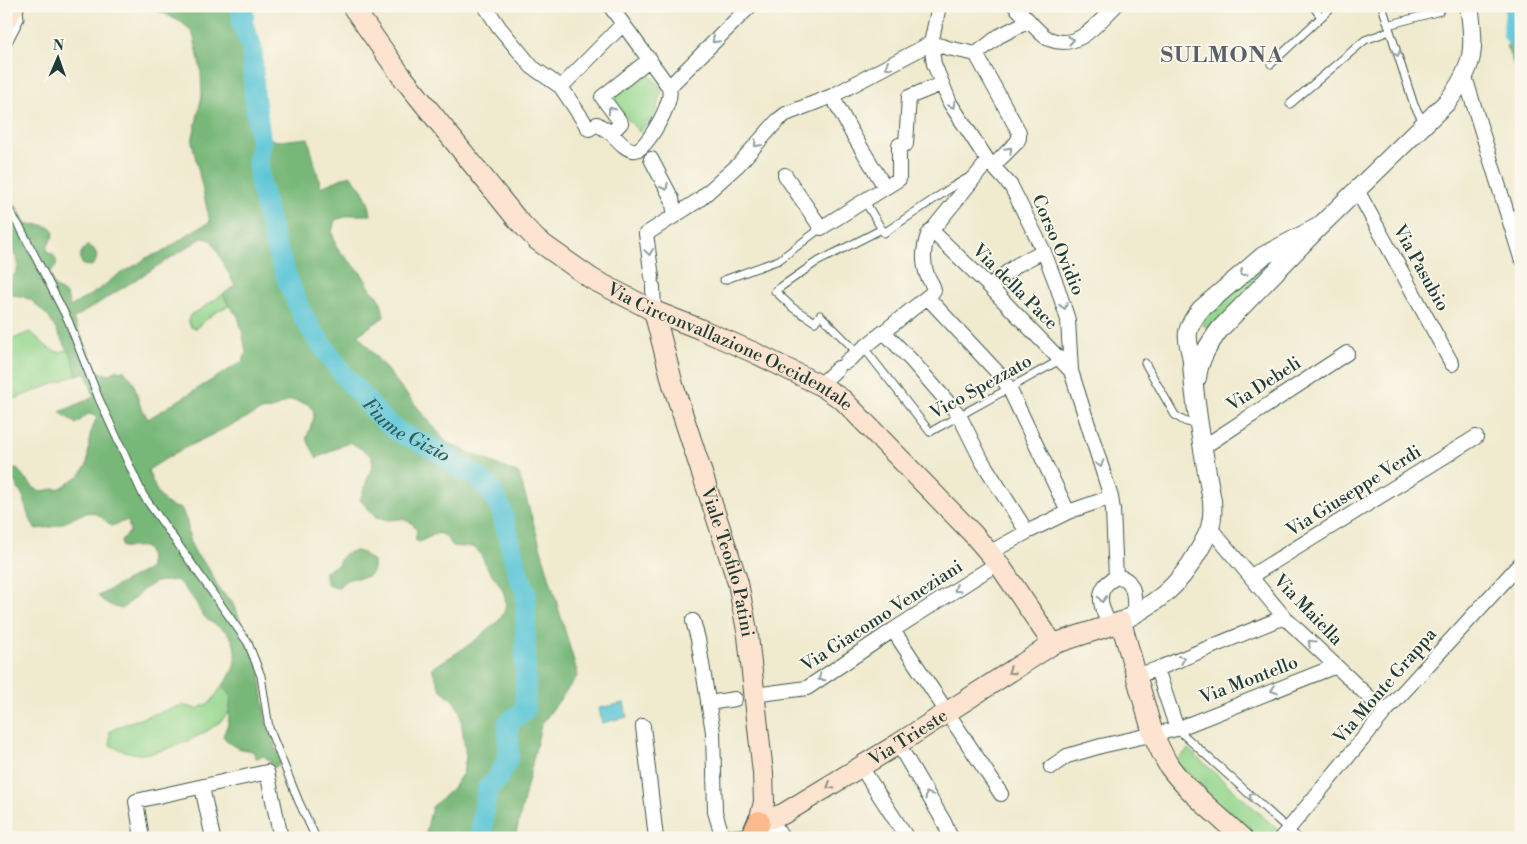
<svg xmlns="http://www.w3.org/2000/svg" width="1527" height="844" font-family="'Libre Bodoni',serif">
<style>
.green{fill:#94d68d;stroke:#5a8a60}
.forest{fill:#77b778;stroke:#4b7a56;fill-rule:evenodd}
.water{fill:#5bc6d6;stroke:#3d8285}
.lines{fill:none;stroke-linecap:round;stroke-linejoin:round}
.river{stroke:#5bc6d6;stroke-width:21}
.service-casing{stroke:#3e574b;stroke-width:9}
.minor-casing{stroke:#3e574b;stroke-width:16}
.tertiary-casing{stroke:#3e574b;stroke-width:20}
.secondary-casing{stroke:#3e574b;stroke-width:22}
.primary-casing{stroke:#3e574b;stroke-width:25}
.service{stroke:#fff;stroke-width:7}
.minor{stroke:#fff;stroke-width:14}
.tertiary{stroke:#fff;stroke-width:18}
.secondary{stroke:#fde4d1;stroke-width:20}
.primary{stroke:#fbbb8c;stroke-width:22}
.oneway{stroke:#8f9e9a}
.oneway2{stroke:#8e9082}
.labels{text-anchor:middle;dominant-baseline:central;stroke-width:4;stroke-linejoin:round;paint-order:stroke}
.street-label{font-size:18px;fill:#1f3d34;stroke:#fbf7ec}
.water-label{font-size:19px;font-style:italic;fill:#2e5f5c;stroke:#fbf7ec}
.district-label{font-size:22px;font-weight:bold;letter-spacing:1px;fill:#5a5f69;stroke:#fbf7ec}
</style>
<rect width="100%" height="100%" fill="#fbf7ec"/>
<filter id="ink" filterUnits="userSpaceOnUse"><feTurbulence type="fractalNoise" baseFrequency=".02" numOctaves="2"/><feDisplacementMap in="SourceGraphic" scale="10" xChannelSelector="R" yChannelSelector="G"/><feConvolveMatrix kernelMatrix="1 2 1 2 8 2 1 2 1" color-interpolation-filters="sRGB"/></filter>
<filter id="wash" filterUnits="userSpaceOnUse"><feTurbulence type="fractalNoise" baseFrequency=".0096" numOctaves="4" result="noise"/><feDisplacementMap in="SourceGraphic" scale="20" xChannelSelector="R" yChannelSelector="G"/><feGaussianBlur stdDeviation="1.12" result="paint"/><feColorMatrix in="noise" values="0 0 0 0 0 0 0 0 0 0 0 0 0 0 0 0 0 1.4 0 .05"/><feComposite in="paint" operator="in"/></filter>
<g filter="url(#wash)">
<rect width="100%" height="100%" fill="#f0eacf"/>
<path class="green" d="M645,69L662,89L655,114L639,132L608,97Z
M1275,255L1281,256L1213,326L1207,327L1203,325L1202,319Z
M223,294L229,306C215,311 207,319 196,328H192C188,323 188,319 191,314L198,311Z
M30,332C44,341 50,357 67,350L72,357L77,375L6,402V342Z
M222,686L231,695C231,701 232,708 228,713C216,732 162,755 139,754C129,753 119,750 110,745V731L127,723L182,705L197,709L211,702Z
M1188,749L1287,838H1258L1175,763Z"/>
<path class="forest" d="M153,6H245L255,32L257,46L256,63L259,108L264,116V126L267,135L273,140L280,141L308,138L321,187L350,175C361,187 369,198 371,215H352L335,220L332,232L336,247L362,274L371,290L378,296L382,305L384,317L358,335L447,443L519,474L578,675L541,725L515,838H426V832L432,807L452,789L463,773L466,757L460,711L453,700L440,689L432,668C450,657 468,647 484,633C488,629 495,625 499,620C513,604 502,585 490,572C484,565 482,550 472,547C466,546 459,548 453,546L444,535L438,533L419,542L415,540L417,531L412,523L403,519L388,520L376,517L360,500L373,463L371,455L350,442L317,458L306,438L307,437L314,417L313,410L308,404L290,400L272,409L260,411L175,453L148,470C154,486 161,508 181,508L187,522L190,542L196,554L207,566L220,590L232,602L244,628L255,639V646L259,665L266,720L281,763L274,768L265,756L256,758L253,751C239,749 232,748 223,736L228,724L231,695L222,686C225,682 229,678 231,673C238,660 237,639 224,630C216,624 209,623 202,614C199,610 198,605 195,601C189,593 183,587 177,580L155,582L144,589L122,609C111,606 106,604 98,596L150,568C150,540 144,548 122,547L121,540L130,532L128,520L111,526C88,501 83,517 58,525C51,528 43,528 35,529L27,512L24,498L12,478L11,470L17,469L34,488L41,491L61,488L80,475L87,465L90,435L97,416L88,414L76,424L60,412L94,397L86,372L77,375L72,357L48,316L31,300L21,296L12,295L9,292L10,281L18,269V262L12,250L6,231V196L17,207L26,224L42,225L52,228L54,234L47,248L49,254L52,253L56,259V266L49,274C50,278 51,282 54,285C63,295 67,289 70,307L100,289L116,276L138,264L146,258L164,251L196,229L210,222L192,142L202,95L201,71L196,46L192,31L181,22L157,10ZM202,238L208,239L212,241L235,286L223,294L229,306L238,316L243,335L246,353L243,361L148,419L140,405L133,381L125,371L117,370L109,375L98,371L73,319Z
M1521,40V81L1506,46Z
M87,246C98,247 100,261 91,266L83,265C78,257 80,252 87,246Z
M356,551L363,553L373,561C376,584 356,574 345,581C342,583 341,585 339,587L329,586L325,579V571L338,565C341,555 345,552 356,551Z"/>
<path class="water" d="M624,703L627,717L602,723L599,708Z"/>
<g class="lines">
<g class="river">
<path id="s1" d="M239,6L244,15L242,22L252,48L254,94L261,143L258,161L260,183L275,244L290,286L303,316L314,334L343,374L383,420L400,433L418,441L443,454L460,469L474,474L489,487L501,509L519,577L526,592L525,710L508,723L509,757L495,782L488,787L483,814L482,838"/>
<path d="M1516,6L1513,34L1521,44"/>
</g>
</g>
</g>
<g filter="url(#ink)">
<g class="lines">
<g class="service-casing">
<path id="service" d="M1313,6L1321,17
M1382,6L1414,105L1424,123
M1388,25L1440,11
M6,46L20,19L19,9
M1271,64L1333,6
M1290,104L1365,40L1390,31
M864,200L884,233L952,187L971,176
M6,206L21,229L68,320L99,399L143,495L248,643L261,676L269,728L299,802L316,838
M724,280L779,260L821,228
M864,348L930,432L1060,360
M858,353L820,315L815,322L793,308L775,291L815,263L882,229
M1145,363L1175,415C1183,421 1188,424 1198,423
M1177,729L1298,838"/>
</g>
<g class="minor-casing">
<path id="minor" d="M485,6L499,27L532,67L561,87L589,129L597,124L611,133
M610,6L669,87
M939,6L931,43L934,64L950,103L988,161L1011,186L1044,252L1057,286L1068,320L1071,371L1111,497L1113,510L1116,578
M1015,6C1023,14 1040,35 1049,39C1078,51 1097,24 1115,6
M931,43L948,48L976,54L999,36L1029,21
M976,54L1019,132V138L1017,142L993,166
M650,59L602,97L621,123L611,133C617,139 627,152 636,150C647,148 665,113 668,102C670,97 670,92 669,87
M1465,77L1521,258
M561,87L623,24
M669,87L750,6
M832,96L852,133L885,187
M651,159L672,199L675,216
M785,175L821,228L899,179V145L906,144L909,97L941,84
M1357,190L1452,364
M931,230L989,286L1071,371
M652,277L646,234L699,200L738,165L778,120L786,114L832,96L931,43
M989,286L1017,265L1043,251
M653,287L654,311
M927,297L999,374L1009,388L1068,512
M884,332L912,361L959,415L982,461L1027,532
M846,362L931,294L934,290C933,284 929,280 927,275C922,261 923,249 928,235L988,161
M820,385L838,368
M1202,448L1347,353
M1211,529L1284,617L1385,712
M989,553L1027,532L1068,512L1111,497
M1251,576L1476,437
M693,621L698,639L713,732L715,812L723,838
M1110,626C1106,617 1100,607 1101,597C1101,583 1121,569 1130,584C1136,593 1134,605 1134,615
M893,630L1001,794
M1136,676L1157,669L1284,617
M754,695L807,688L893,630L998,563
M708,703L735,699
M643,726L656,838
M1177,729L1336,666
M898,744L944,822L951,838
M861,767L907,838
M1051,767L1067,756L1101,746L1177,729L1157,669
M202,787L213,838
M142,838L136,801L267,772L281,838
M722,838L753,835
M1281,838L1385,712L1521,563"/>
</g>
<g class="tertiary-casing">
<path id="tertiary" d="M1197,378C1199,359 1209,344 1220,329L1320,226L1448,101C1474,67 1476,49 1469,6
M1121,622C1157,602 1177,589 1198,552C1209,533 1214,524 1212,501C1204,455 1195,409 1192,363C1192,352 1186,343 1188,332C1190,323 1195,316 1201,309L1263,256L1320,226
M759,822L776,832L780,838"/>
</g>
<g class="secondary-casing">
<g id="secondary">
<path id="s2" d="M352,6L400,74L516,218L537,240L592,279L654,311L700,329L755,353L820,385L843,400L973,534L998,563L1053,644"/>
<path d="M6,20L14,6"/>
<path id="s3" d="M654,311L673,385L738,583L748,636L763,773L764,802L759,822"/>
<path id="s4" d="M759,822L783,814L898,744L1053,644L1121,622L1153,734C1158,745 1163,756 1169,766C1187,791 1219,816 1242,838"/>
</g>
</g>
<g class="primary-casing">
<path id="primary" d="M752,838L759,822"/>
</g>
<use href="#service" class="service"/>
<use href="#minor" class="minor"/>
<use href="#tertiary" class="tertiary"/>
<use href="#secondary" class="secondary"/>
<use href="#primary" class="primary"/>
</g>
<defs><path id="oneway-chevron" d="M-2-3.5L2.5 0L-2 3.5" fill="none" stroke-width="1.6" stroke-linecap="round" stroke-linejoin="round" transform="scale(1.25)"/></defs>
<g class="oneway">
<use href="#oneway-chevron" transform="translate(715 40) rotate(135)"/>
<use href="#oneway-chevron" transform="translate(1071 40) rotate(-10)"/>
<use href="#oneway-chevron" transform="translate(1397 53) rotate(73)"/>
<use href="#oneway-chevron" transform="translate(888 66) rotate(151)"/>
<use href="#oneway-chevron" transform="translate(952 105) rotate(60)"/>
<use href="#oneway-chevron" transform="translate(611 110) rotate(-125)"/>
<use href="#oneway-chevron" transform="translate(757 144) rotate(132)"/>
<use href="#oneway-chevron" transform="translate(1009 150) rotate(-45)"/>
<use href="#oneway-chevron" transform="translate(665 187) rotate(62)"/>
<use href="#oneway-chevron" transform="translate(649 252) rotate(82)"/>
<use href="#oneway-chevron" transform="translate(1243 273) rotate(139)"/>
<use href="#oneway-chevron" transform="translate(1064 306) rotate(73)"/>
<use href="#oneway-chevron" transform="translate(1100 464) rotate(72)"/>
<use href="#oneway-chevron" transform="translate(957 589) rotate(148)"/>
<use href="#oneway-chevron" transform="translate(1102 599) rotate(88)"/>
<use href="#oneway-chevron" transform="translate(1311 643) rotate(-136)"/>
<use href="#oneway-chevron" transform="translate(1182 659) rotate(-23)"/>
<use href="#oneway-chevron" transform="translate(821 678) rotate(146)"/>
<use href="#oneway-chevron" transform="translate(1274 690) rotate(159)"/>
<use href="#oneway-chevron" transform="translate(928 795) rotate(-121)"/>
<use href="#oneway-chevron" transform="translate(1252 796) rotate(-138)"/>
</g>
<g class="oneway2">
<use href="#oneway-chevron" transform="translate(1011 671) rotate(147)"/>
<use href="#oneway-chevron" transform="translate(830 786) rotate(149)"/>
</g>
</g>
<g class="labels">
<g class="street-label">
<text transform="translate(1058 245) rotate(67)">Corso Ovidio</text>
<text transform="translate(1421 268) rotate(61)">Via Pasubio</text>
<text transform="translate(1015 287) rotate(45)">Via della Pace</text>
<text stroke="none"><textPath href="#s2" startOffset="520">Via Circonvallazione Occidentale</textPath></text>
<text transform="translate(1264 384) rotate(-33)">Via Debeli</text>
<text transform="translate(981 387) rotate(-29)">Vico Spezzato</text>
<text transform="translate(1354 491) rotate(-32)">Via Giuseppe Verdi</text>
<text stroke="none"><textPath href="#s3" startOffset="262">Viale Teofilo Patini</textPath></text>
<text transform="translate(1308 610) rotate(46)">Via Maiella</text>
<text transform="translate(882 616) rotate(-33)">Via Giacomo Veneziani</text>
<text transform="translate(1249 680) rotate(-21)">Via Montello</text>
<text transform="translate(1385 686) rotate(-49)">Via Monte Grappa</text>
<text stroke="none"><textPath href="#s4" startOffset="172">Via Trieste</textPath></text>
</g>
<g class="water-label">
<text stroke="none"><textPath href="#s1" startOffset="478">Fiume Gizio</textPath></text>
</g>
<g class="district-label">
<text x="1222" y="55">SULMONA</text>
</g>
</g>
<rect width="1527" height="844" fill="none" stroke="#fbf7ec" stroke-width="25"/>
<g transform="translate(58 58) rotate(2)" stroke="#fbf7ec" stroke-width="4" paint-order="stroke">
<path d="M0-4L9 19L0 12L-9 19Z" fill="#1f3d34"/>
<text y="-8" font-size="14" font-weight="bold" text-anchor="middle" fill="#1f3d34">N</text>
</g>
</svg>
